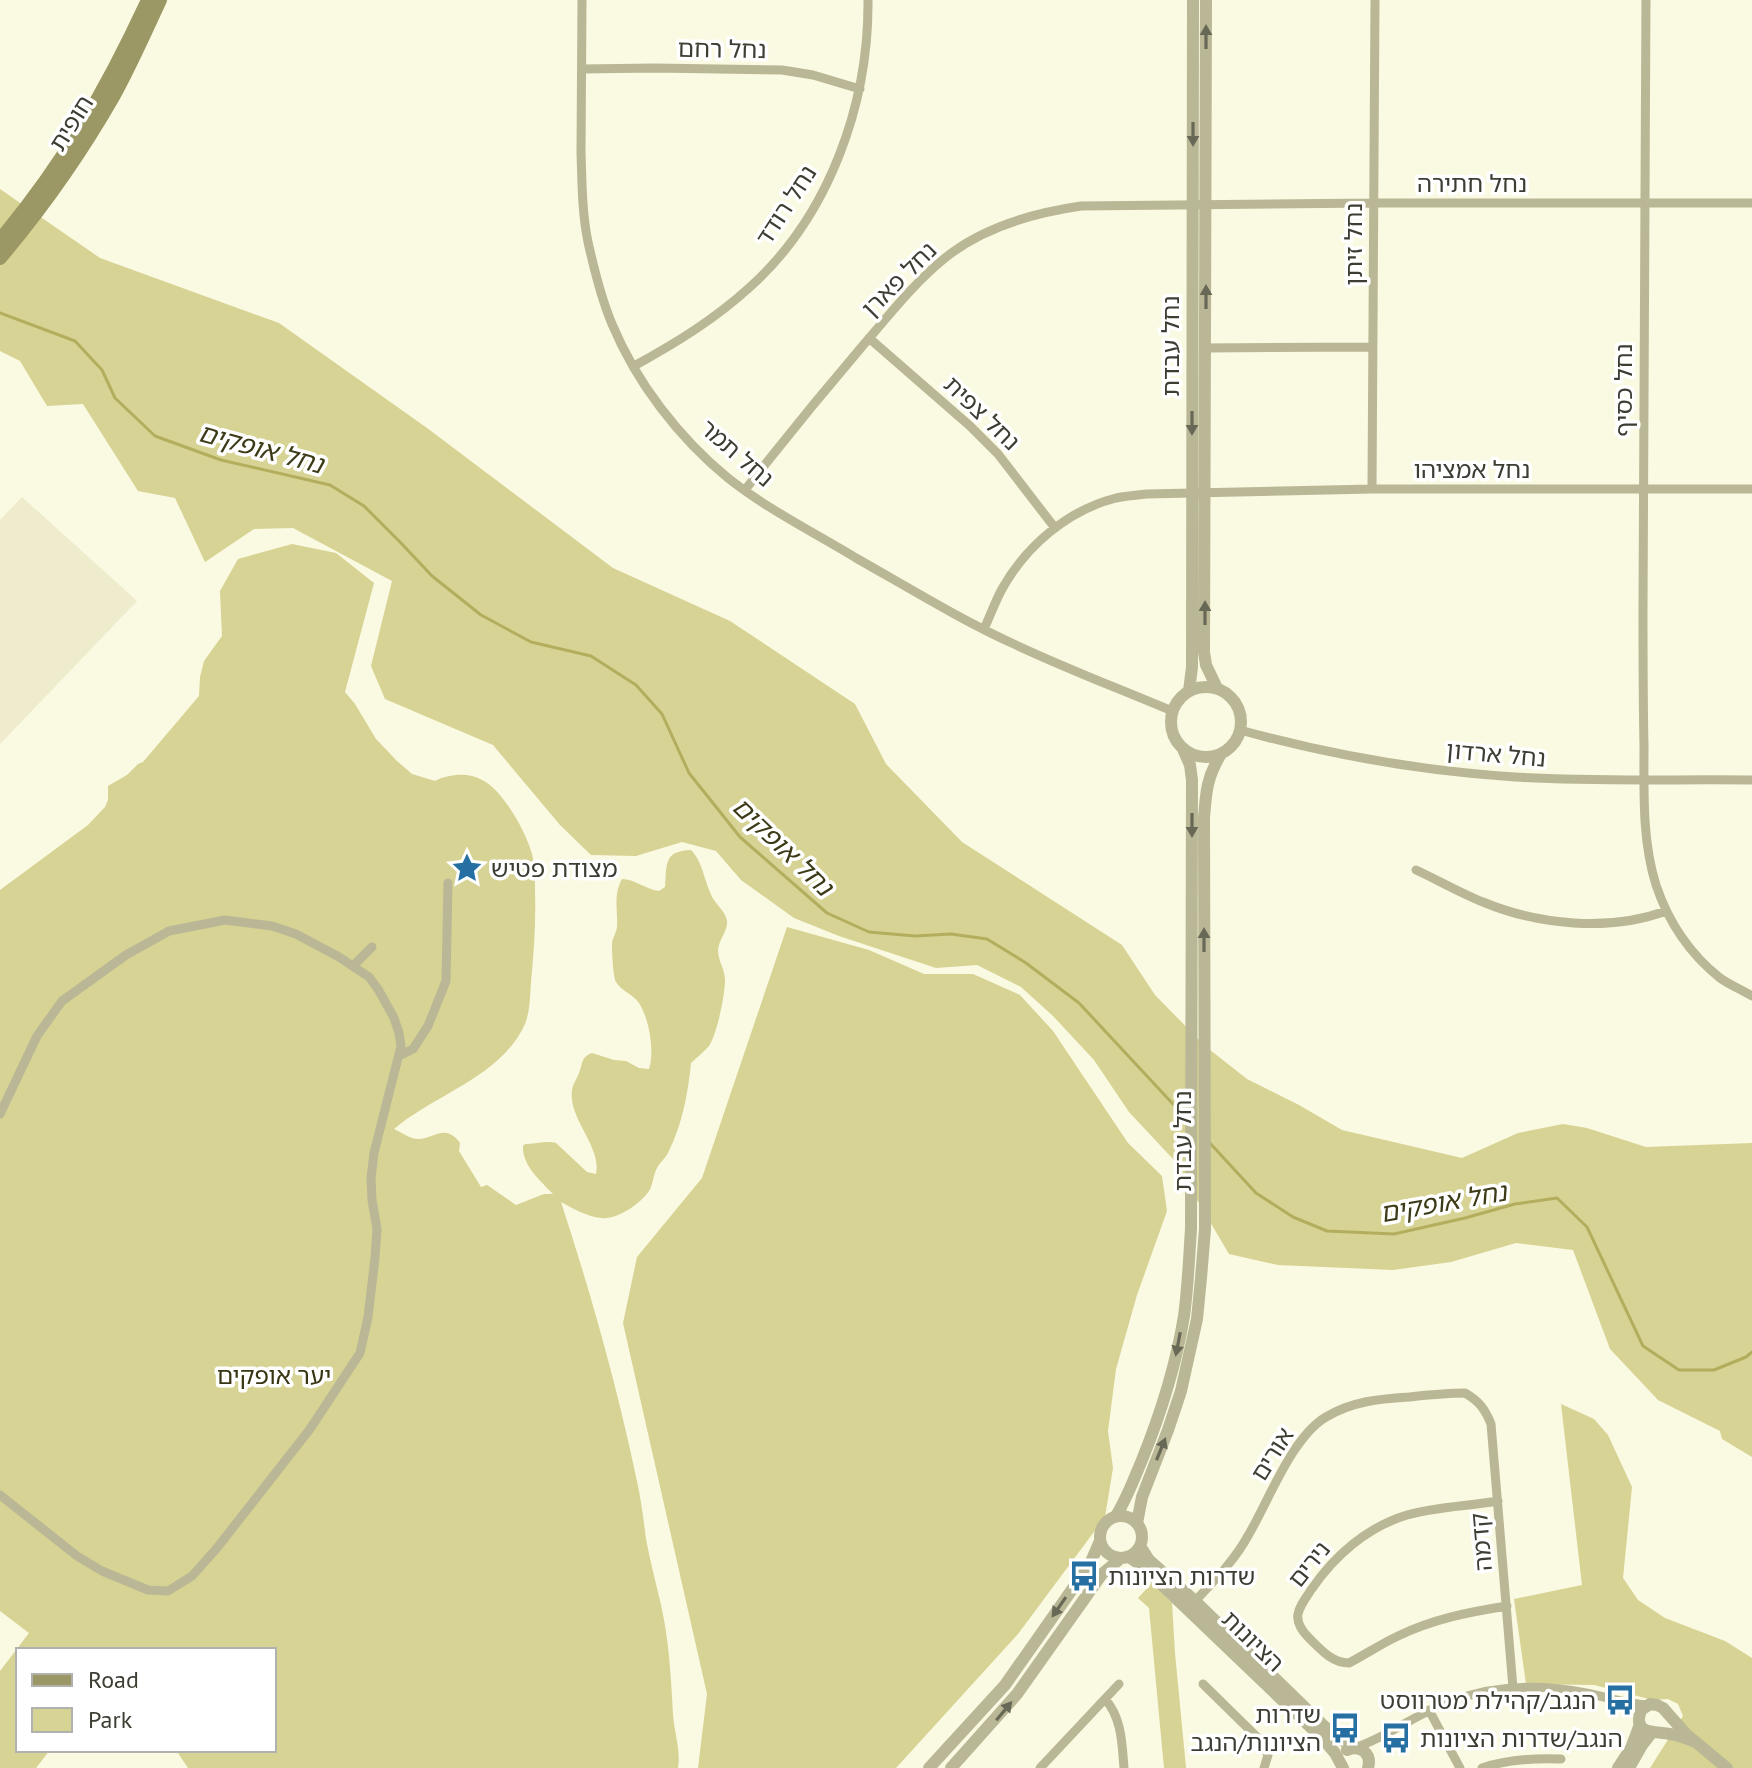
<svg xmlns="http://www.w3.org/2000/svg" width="1752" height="1768" font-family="'PT Sans','Noto Sans Hebrew',sans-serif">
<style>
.built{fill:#eeeccd}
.green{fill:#d7d394}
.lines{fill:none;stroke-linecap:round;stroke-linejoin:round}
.stream{stroke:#b3ae5e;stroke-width:3}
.minor{stroke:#b9b795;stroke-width:9}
.tertiary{stroke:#b9b795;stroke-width:12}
.secondary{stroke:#9b9865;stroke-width:14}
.oneway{fill:#686856}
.labels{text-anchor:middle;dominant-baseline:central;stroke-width:7;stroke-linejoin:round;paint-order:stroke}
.street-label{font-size:24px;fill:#3d3d34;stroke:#fff}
.poi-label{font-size:24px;fill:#3d3d34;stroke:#fff;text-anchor:start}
.park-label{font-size:24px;fill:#383512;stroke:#fff}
.water-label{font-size:26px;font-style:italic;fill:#3c3a17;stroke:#fff}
</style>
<rect width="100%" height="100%" fill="#faf9e1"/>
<path class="built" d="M22,497L137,601L0,744V520Z"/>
<path class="green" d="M0,189L100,258L279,323L427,428L613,568L730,621L855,704L886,764L962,842L1122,945L1155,995L1205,1046L1247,1079L1299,1105L1342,1130L1462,1158L1518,1133L1563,1124L1587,1128L1646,1147L1752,1143V1457L1722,1439L1720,1431L1658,1400L1610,1349L1573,1250L1516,1243L1451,1262L1393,1270L1278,1265L1229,1254L1173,1159L1129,1112L1094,1060L1053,1016L1021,987L977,965L936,968L839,936L794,918L741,880L716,851L682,842L636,856L591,855L560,825L493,745L385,699L371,666L392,581L293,528L254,529L205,562L175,498L138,491L83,404L47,406L20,361L0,351Z
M292,544L336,553L374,583L345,692L355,704L376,739L397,761L412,774L435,781C449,774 468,772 482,780C503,790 526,832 532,854C535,866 535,879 535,891C536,922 534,951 531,982C530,996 530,1012 525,1024C501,1077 435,1094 394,1129C399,1131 406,1136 412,1138C431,1144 443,1120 460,1143L459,1151L481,1187L487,1185L516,1205L544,1194H553C541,1181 522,1166 523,1146L525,1144C535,1144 548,1140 556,1143L587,1172L596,1174C602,1147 568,1119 572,1090C573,1083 577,1079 579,1073C583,1063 581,1057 592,1053L614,1060L626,1061L639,1068L649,1069C655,1052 649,1018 639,1003C633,994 621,991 616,982C613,976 612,952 612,945C612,938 616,934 617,927C618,910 613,895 622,879C634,879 645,889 659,891L665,887C667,865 663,851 691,850C704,863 704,884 714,900C718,906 726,913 727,921C728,931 719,939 718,950C718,961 725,969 725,980C725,995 717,1034 709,1046C704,1052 697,1057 691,1063C688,1094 682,1125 668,1153C665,1159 660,1162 657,1168C653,1175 653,1185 649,1191C640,1204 617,1220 601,1218C588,1217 572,1208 561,1202C592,1297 619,1393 639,1491C642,1507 644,1523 646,1539C650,1561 656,1583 661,1605C669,1640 671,1677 673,1714C674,1731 681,1751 678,1768H188L176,1750H274V1650H18V1750H50L36,1768H0V1671L29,1633L0,1611V890L88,825L105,807L108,800V786L127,775L138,764L143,762L199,696L200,677L204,661L222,636L220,591L238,559Z
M787,927L869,950L924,974H973L1020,995L1053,1031L1128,1143L1162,1176L1167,1211L1137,1295L1116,1369L1108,1431L1113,1468L1105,1517L1018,1634L896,1768H698L707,1694L623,1323L637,1257L702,1178Z
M1561,1404L1594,1419L1608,1435L1632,1487L1623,1578L1638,1600L1665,1618L1725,1641L1752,1658V1768H1650L1683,1716L1678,1704L1668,1699L1653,1700L1594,1685L1526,1684L1514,1599L1582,1585Z
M1152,1583L1172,1603L1175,1653L1186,1768H1164L1149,1608L1138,1598Z"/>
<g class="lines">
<path class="stream" d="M0,313L75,341L102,370L115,398L155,436L221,460L330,485L364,506L401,543L432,576L481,615L531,642L591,656L636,685L662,714L689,773L740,837L827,913L869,932L915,936L951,934L987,939L1026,963L1079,1003L1186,1118
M1208,1141L1256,1193L1293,1217L1327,1231L1394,1234L1465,1218L1515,1204L1557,1198L1587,1227L1643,1346L1679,1370H1714L1746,1357L1752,1352"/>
<path class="minor" d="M582,0C582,51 581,101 581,152C582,182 582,213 588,242C594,269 601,298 612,324C636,382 679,438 728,478C767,509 813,532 856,558C909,588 961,620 1016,645C1067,669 1120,689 1172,711
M1646,0C1644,202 1643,404 1643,607C1643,653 1643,700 1644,746C1644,792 1642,841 1656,885C1668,921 1690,954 1720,978C1730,985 1742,990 1752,996
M582,69L655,68L782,70L813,75L860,89
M869,338L970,426L998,454L1055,528
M1205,348L1373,347
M634,366C676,343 715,319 750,287C829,216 869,104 868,0
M1372,489L1375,0
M745,490C784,440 824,391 865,343C890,314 915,282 945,258C983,227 1033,213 1081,206L1373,203H1752
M984,629C990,616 995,602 1002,589C1026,546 1068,510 1116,498C1126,496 1137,495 1147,494L1372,489H1752
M1240,730C1330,755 1423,771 1515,777C1594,782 1673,779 1752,780
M1416,870C1438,880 1460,893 1483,902C1538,925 1609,932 1666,911
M353,966L372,947
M399,1056L413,1049L428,1026L446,981L448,883
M0,1114L37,1036L62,1001L126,955L169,931L225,920L272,926L296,934L339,957L369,977L378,989L394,1018L399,1033L401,1046L374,1153L371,1178L372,1200L377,1229L375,1258L368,1317L360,1353L310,1429L217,1548L192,1576L168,1591L148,1590L102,1571L77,1556L0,1495
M1498,1501C1469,1506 1434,1507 1407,1515C1367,1527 1334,1556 1311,1590C1298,1609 1290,1619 1309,1638C1320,1649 1332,1663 1349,1663C1366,1654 1381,1644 1398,1636C1433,1619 1469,1612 1507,1606
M1195,1601C1215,1580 1235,1560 1249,1534C1269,1500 1292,1437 1326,1417C1353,1401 1379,1399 1409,1397C1428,1395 1446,1393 1465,1393C1479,1401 1485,1409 1491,1424L1513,1688
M1203,1684L1257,1737L1268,1755L1264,1768
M1105,1699C1122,1718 1122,1744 1124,1768
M1429,1710L1460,1768
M1357,1747C1390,1736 1418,1712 1452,1701C1495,1685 1542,1684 1586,1693C1607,1697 1626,1704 1647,1705
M1040,1768L1119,1684
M1482,1768C1508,1759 1534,1758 1561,1759"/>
<path class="tertiary" d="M1206,0L1204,652L1206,665L1217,688
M1171 722a35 35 0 1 1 70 0a35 35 0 1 1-70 0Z
M1189,691L1192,667L1193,0
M1100 1537a21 21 0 1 1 42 0a21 21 0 1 1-42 0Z
M1116,1516C1127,1498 1134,1479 1142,1460C1161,1413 1176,1365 1184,1316C1188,1287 1189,1258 1191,1229L1192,780L1190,765L1183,749
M1137,1523L1142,1497L1168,1430L1181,1391L1197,1319L1201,1278L1205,1229L1204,818C1206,791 1207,777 1221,754
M1140,1546L1149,1560L1195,1601L1325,1727L1353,1748
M1129,1557L1141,1565L1324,1740L1335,1753L1343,1768
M1696,1742C1687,1739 1679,1735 1670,1734C1654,1731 1632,1735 1641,1710L1650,1704L1657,1705L1663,1708L1686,1734L1727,1768
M1347,1750C1361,1744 1372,1754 1368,1768
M929,1768L1005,1685L1090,1564L1100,1541
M951,1768L1017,1694L1102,1574L1120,1559
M1618,1768L1631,1748L1640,1724
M1629,1768L1642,1745L1652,1732"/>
<path class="secondary" d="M0,240C63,165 107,89 148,0
M0,258C43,207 81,153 114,95C131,64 145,32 160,0"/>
</g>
<defs><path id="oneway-solid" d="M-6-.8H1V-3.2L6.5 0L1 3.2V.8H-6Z" transform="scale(2)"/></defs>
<g class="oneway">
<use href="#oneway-solid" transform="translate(1206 37) rotate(-90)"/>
<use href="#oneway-solid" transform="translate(1193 134) rotate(90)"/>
<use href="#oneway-solid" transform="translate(1206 297) rotate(-90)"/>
<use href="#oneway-solid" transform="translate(1192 423) rotate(90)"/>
<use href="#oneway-solid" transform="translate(1205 613) rotate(-90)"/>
<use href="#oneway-solid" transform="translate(1192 825) rotate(90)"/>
<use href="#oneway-solid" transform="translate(1204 940) rotate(-90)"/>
<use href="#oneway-solid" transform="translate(1178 1344) rotate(101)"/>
<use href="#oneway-solid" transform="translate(1161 1449) rotate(-68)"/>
<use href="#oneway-solid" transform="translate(1059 1607) rotate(125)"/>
<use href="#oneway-solid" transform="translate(1004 1711) rotate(-50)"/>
</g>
<defs>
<g id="sight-bare" transform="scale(2.4)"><path d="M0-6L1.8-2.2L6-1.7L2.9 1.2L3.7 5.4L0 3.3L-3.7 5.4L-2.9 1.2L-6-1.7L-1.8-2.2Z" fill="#256fa2" stroke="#fff" stroke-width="2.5" paint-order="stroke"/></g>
<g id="bus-bare" transform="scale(2.4)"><path d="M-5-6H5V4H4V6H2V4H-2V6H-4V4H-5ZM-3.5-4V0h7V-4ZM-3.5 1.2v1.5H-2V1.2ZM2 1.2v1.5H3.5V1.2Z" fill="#256fa2" stroke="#fff" stroke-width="2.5" paint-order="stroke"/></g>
</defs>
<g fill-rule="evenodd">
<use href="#sight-bare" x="467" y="868"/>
<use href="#bus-bare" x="1084" y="1576"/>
<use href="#bus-bare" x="1620" y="1700"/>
<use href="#bus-bare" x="1345" y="1728"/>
<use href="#bus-bare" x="1396" y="1738"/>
</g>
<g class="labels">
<g class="street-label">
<text transform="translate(722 49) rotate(1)">נחל רחם</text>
<text transform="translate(71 123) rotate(-58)">חופית</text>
<text x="1472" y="183">נחל חתירה</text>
<text transform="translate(786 205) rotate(-57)">נחל רודד</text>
<text transform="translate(1353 244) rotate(-90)">נחל זיתן</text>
<text transform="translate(899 279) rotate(-45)">נחל פארן</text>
<text transform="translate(1170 346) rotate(-90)">נחל עבדת</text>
<text transform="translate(1623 390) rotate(-90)">נחל כסיף</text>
<text transform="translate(982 413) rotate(44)">נחל צפית</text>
<text transform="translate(737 453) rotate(41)">נחל תמר</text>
<text x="1472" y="469">נחל אמציהו</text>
<text transform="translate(1496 754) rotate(5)">נחל ארדון</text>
<text transform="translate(1182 1141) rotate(-90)">נחל עבדת</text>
<text transform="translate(1272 1454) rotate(-58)">אורים</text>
<text transform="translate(1481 1542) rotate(-95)">קדמה</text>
<text transform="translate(1309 1564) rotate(-51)">נירים</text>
<text transform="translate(1253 1641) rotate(44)">הציונות</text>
</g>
<g class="poi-label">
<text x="491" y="868">מצודת פטיש</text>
<text x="1108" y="1576">שדרות הציונות</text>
<text x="1596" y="1700" text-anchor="end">הנגב/קהילת מטרווסט</text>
<text x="1321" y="1714" text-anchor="end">שדרות<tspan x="1321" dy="28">הציונות/הנגב</tspan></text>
<text x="1420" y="1738">הנגב/שדרות הציונות</text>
</g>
<g class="park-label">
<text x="274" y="1375">יער אופקים</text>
</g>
<g class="water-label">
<text transform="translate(261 448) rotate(15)">נחל אופקים</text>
<text transform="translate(783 846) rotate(44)">נחל אופקים</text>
<text transform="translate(1443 1202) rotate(-10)">נחל אופקים</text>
</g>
</g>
<rect x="16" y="1648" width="260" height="104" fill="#ffffff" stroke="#b1b1ae" stroke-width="2"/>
<rect x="32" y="1674" width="40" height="12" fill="#9b9865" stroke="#b1b1ae" stroke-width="2"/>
<text x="88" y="1688" font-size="24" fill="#3d3d34">Road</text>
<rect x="32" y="1708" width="40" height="24" fill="#d7d394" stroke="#b1b1ae" stroke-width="2"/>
<text x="88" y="1728" font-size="24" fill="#3d3d34">Park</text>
</svg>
